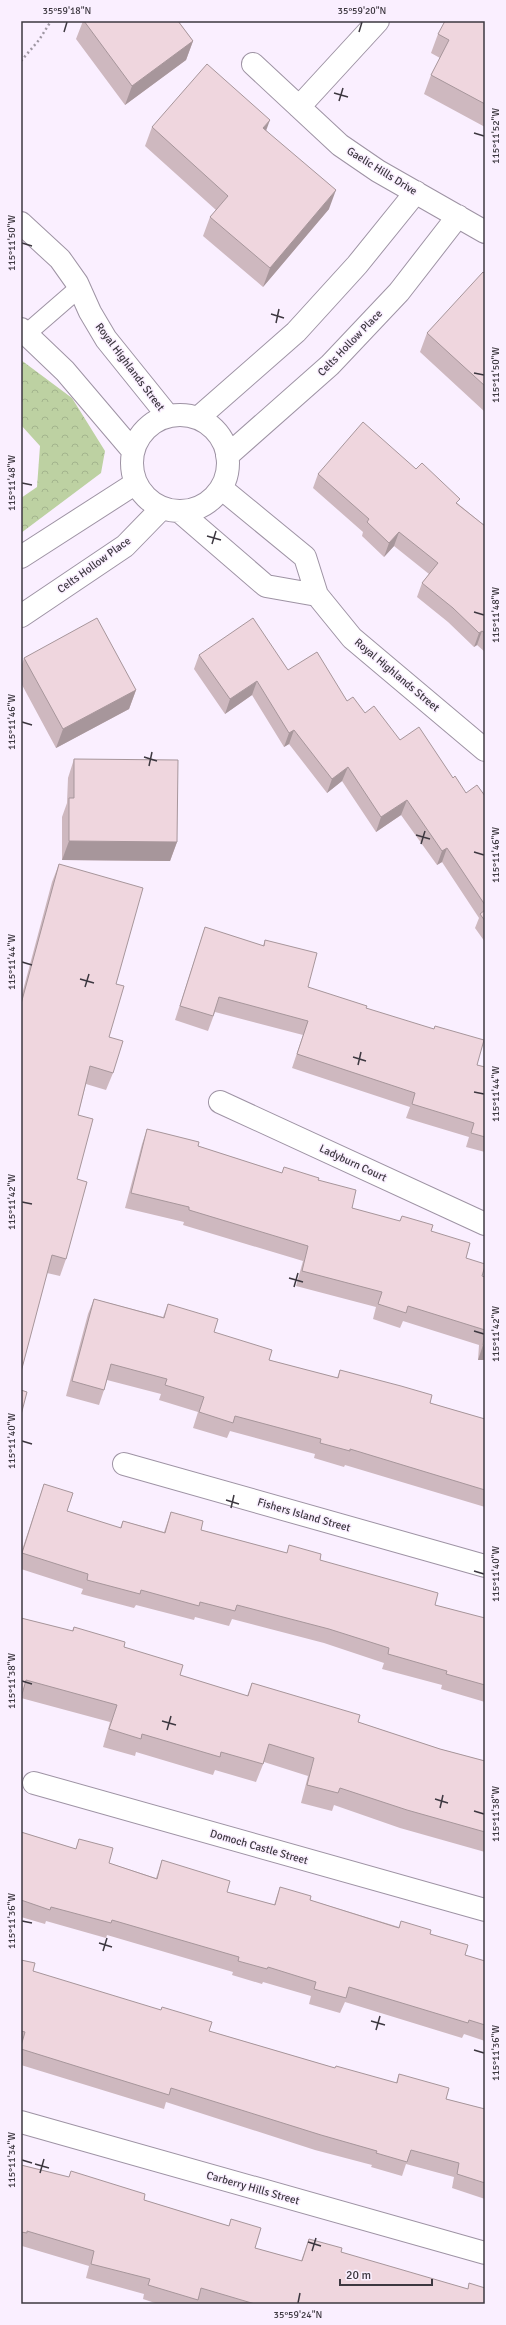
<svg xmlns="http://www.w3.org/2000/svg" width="506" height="2325" font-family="Signika,sans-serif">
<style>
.park{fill:url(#park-crowns)}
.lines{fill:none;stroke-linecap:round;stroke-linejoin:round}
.service-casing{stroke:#9e93a4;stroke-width:20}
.minor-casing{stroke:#9e93a4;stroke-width:24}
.path{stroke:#9f97a3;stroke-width:2.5;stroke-dasharray:2 3;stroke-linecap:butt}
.service{stroke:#fff;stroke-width:18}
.minor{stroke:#fff;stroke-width:22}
.wall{fill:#ceb8bf}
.shaded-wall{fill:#a7969b}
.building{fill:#efd6de;stroke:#a7969b}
.ticks{fill:none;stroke:#3d3840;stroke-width:1.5}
.labels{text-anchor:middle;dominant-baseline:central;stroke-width:3;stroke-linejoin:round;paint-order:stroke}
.street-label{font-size:11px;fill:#3d3840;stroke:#faefff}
.neatline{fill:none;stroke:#3d3840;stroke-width:1.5}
.ticks-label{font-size:10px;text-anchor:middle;fill:#3d3840}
</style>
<defs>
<pattern id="park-crowns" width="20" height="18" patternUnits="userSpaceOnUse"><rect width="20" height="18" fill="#bdd1a2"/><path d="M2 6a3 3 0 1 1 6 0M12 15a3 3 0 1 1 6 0" fill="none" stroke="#a3b48d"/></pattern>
</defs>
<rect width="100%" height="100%" fill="#faefff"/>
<path class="park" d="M21,360L72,398L105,451L101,473L21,533V498L37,487L40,446L21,425Z"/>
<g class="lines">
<g class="service-casing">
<path id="service" d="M26,334L79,288"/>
</g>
<g class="minor-casing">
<path id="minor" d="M253,64L340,145L378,171L485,232
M299,107L378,21
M21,223L60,259L77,283L90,312L106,339L168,416
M21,329L65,371L133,451
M132 463a48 48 0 1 1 96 0a48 48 0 1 1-96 0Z
M198,418L296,332L357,265L416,192
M227,456L330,365L399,292L458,216
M179,511L266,586L317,595L305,557L221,488
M21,557L136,483
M317,595L352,638L485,750
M21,616L125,546L162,508
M220,1102L485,1224
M124,1464L485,1566
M34,1783L485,1910
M21,2122L485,2253"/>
</g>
<path class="path" d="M21,61L39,40L51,21"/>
<use href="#service" class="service"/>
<use href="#minor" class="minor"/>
</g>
<path class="wall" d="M83,21H178L193,41L186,60L125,105L76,39Z
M485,21V127L424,94L431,75L440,58L431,53L438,34Z
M152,127L266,130L329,209L263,287L203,236L210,217L216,210L145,146Z
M485,274V412L420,352L427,333Z
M416,469L485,526V652L477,645L474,647L448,622L417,597L422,583L429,574L394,546L384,557L362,536L363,532L313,488L318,474Z
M199,655L288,670L347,701L365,713L400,740L453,778L466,793L485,796V942L475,928L479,918L442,862L437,865L401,815L376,832L342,781L327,793L289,744L284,747L252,695L225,714L194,669Z
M24,658L136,690L129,709L56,748L21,683V667Z
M74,759L177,842L170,861L62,860V817L67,803L68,778Z
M59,864L116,984L109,1037L113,1073L106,1090L86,1084L78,1115L77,1179L66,1259L60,1276L47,1273L21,1372V998L52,882Z
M205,927L263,946L265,940L308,987L366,1008L477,1065L485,1067V1152L466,1147L469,1137L406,1118L410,1107L292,1068L303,1035L215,1012L208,1031L175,1020Z
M147,1129L198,1146L282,1173L318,1180L352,1208L431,1231L466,1258L482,1276L485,1277V1360H478L479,1345L403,1321L400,1328L373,1319L376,1307L296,1286L303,1261L183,1225L184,1222L125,1208L142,1144Z
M94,1299L163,1317L168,1304L214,1332L269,1360L337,1378L340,1370L430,1403L485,1419V1507L345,1465L344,1467L314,1458L315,1454L230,1431L227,1438L193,1428L198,1412L159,1400L161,1394L107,1380L104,1390L99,1405L66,1396L88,1314Z
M44,1484L67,1511L120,1528L123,1521L164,1532L171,1512L201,1530L287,1553L289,1545L320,1560L435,1605L484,1618L485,1616V1702L441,1689L442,1685L382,1669L384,1663L324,1643L232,1619L229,1626L195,1617L194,1620L136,1605L134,1608L81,1594L83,1589L21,1569V1553Z
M21,1618L72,1631L74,1627L124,1647L180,1675L247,1696L252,1683L358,1722L440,1749L485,1761V1760V1852L400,1828L334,1805L332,1811L301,1803L308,1776L264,1762L256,1782L215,1770L213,1775L136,1752L135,1756L103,1747L110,1722L21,1698Z
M21,1832L76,1849L79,1839L109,1863L156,1878L162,1860L227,1892L274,1905L280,1887L310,1900L399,1927L430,1934L465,1955L485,1961V2041L464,2034L462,2038L345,2002L340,2013L309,2004L311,1996L263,1982L262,1984L232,1975L233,1972L107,1935L106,1938L46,1921L45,1924L21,1917Z
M21,1960L33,1971L209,2031L335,2068L396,2083L399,2074L446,2099L485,2109V2199L452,2188L454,2177L406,2164L402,2176L371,2167L372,2165L315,2150L166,2102L164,2109L21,2065Z
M21,2165L144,2200L229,2226L231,2219L255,2248L301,2261L309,2239L341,2252L485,2304H201L197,2303L196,2304H158L143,2299L144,2294L86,2278L89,2266L22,2246L21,2248Z"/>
<path class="shaded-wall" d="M193,41L186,60L125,105L132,86Z
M270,120L263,139V128Z
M336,190L329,209L263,287L270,268Z
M399,532L394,546L384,557L389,543Z
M482,631L477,645L474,647L479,633Z
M257,681L252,695L225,714L230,699Z
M136,690L129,709L56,748L63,729Z
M294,730L289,744L284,747L289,733Z
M348,767L342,781L327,793L332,779Z
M407,800L401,815L376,832L381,817Z
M69,841L177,842L170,861L62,860Z
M447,848L442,862L437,865L442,851Z
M483,1345H485V1360H478Z"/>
<path class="building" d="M84,21H178L193,41L132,86Z
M445,21H485V104L431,75L449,40L438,34Z
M207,64L270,120L263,128L336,190L270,268L210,217L228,196L152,127Z
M483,272L485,274V386L427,333Z
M363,422L416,469L422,463L460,499L456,503L485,526V633L482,631L479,633L453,608L422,583L438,563L399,532L389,543L367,522L369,519L318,474Z
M97,618L136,690L63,729L24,658Z
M253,618L288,670L317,652L347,701L353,697L365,713L374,706L400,740L419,727L453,778L455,776L466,793L477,785L485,796V905L447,848L442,851L407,800L381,817L348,767L332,779L294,730L289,733L257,681L230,699L199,655Z
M74,759L178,760L177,842L69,841V798H74Z
M59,864L143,888L116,984L124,986L109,1037L123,1041L113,1073L90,1066L78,1115L93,1119L77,1179L87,1182L66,1259L52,1255L21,1372V1004Z
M485,910V921L480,914Z
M205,927L264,946L265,940L317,953L308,987L367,1006L366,1008L434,1029L435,1026L484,1040L477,1065L485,1067V1137L471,1133L474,1123L412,1104L415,1093L297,1054L308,1021L219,997L213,1016L180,1006Z
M147,1129L199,1142L198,1146L282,1173L284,1167L319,1178L318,1180L356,1190L352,1208L400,1221L402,1216L433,1225L431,1231L470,1243L466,1258L485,1264V1266L482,1276L485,1277V1345H483L485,1330L408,1306L406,1313L378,1304L382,1292L302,1271L308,1246L189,1210V1207L131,1193Z
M94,1299L164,1318L168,1304L218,1319L214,1332L272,1350L269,1360L338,1378L340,1370L401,1386L432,1395L430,1403L485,1419V1490L350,1449V1451L320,1443L321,1439L235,1416L233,1423L199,1412L204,1397L165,1385L167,1379L111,1364L104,1390L72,1381Z
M21,1390L27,1392L21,1415Z
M44,1484L73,1493L67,1511L121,1528L123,1521L165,1533L171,1512L203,1521L201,1530L287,1553L289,1545L321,1554L320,1560L438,1593L435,1605L485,1618V1685L446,1674L447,1671L388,1654L389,1648L329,1629L237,1605L235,1611L200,1602L199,1606L141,1590L140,1594L87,1580L88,1574L22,1553Z
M21,1618L73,1631L74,1627L125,1642L124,1647L183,1665L180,1675L248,1696L252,1683L360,1715L358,1722L440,1749L485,1761V1832L407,1810L340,1788L338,1793L307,1785L314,1758L269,1744L263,1764L221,1752L220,1757L142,1734L141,1739L109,1729L117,1705L26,1680L21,1698Z
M21,1832L76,1849L79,1839L113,1848L109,1863L157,1879L162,1860L230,1881L227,1892L275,1905L280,1887L311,1896L310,1900L399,1928L401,1921L431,1930L430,1934L468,1945L465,1955L485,1961V2025L469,2020L468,2023L349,1987L346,1998L314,1989L316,1982L268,1967L267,1969L238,1961L239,1957L112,1920L111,1923L51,1907L50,1910L21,1900Z
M21,1960L35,1963L33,1971L161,2010L162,2007L212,2022L209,2031L335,2068L336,2066L397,2083L399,2074L449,2088L446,2099L485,2109V2183L457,2174L459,2163L411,2150L407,2162L376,2153L377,2151L321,2135L171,2088L169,2095L21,2049V2046L25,2032L21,2031Z
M21,2165L69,2177L71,2171L145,2194L144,2200L229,2226L231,2219L261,2228L255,2248L302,2261L309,2239L342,2248L341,2252L468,2289L469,2283L485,2288V2304H255L201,2288L198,2300L148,2285L150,2279L91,2264L94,2251L27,2231V2233L21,2232Z"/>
<path class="ticks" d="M64,32L67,22M359,32L362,22M334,93L348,97M339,101L343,88M474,133L484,136M22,243L32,246M271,314L284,318M276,323L279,309M474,373L484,375M22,483L32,485M207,536L221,540M212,544L216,531M474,612L484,615M22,722L32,725M144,757L157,761M149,766L152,752M416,835L430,839M421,844L425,831M474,852L484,855M22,962L32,965M80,979L94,983M85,987L89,974M353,1057L366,1061M358,1065L361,1052M474,1092L484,1094M22,1202L32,1204M289,1278L303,1282M294,1287L298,1273M474,1331L484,1334M22,1441L32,1444M226,1500L239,1504M231,1508L234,1495M474,1571L484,1574M22,1681L32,1684M162,1721L176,1725M167,1730L171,1716M435,1799L448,1803M440,1808L443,1795M474,1811L484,1814M22,1921L32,1923M99,1943L112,1947M103,1951L107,1938M371,2021L385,2025M376,2030L380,2016M474,2050L484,2053M22,2160L32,2163M35,2164L49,2168M40,2173L44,2159M308,2242L321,2246M312,2251L316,2238M298,2303L300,2293"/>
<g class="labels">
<g class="street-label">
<text transform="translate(382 171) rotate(32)">Gaelic Hills Drive</text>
<text transform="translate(350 343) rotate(-46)">Celts Hollow Place</text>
<text transform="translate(130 367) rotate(53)">Royal Highlands Street</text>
<text transform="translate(94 565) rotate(-36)">Celts Hollow Place</text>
<text transform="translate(397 675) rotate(40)">Royal Highlands Street</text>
<text transform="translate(353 1163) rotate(25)">Ladyburn Court</text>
<text transform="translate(304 1515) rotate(16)">Fishers Island Street</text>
<text transform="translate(259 1847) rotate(16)">Domoch Castle Street</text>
<text transform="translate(253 2188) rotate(16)">Carberry Hills Street</text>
</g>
</g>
<rect width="506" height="2325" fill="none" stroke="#faefff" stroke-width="44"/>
<path d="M340 2279v6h92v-6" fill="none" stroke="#3d3840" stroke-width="2"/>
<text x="346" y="2279" font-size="12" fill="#3d3840" stroke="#faefff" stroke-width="3" paint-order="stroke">20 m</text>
<rect x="22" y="22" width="462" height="2281" class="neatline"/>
<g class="ticks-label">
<text x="67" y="14">35°59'18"N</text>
<text x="362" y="14">35°59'20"N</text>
<text transform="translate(495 136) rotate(-90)" y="4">115°11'52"W</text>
<text transform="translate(11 243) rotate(-90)" y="4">115°11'50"W</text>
<text transform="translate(495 375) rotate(-90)" y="4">115°11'50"W</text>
<text transform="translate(11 483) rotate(-90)" y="4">115°11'48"W</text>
<text transform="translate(495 615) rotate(-90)" y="4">115°11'48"W</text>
<text transform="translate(11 722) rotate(-90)" y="4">115°11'46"W</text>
<text transform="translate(495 855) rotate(-90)" y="4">115°11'46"W</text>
<text transform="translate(11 962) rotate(-90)" y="4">115°11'44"W</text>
<text transform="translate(495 1094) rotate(-90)" y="4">115°11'44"W</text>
<text transform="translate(11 1202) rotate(-90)" y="4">115°11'42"W</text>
<text transform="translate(495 1334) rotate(-90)" y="4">115°11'42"W</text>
<text transform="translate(11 1441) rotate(-90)" y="4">115°11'40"W</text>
<text transform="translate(495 1574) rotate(-90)" y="4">115°11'40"W</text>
<text transform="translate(11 1681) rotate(-90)" y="4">115°11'38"W</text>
<text transform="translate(495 1814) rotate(-90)" y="4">115°11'38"W</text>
<text transform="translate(11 1921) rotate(-90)" y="4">115°11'36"W</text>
<text transform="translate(495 2053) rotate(-90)" y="4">115°11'36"W</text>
<text transform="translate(11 2160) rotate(-90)" y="4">115°11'34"W</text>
<text x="298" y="2318">35°59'24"N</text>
</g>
</svg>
